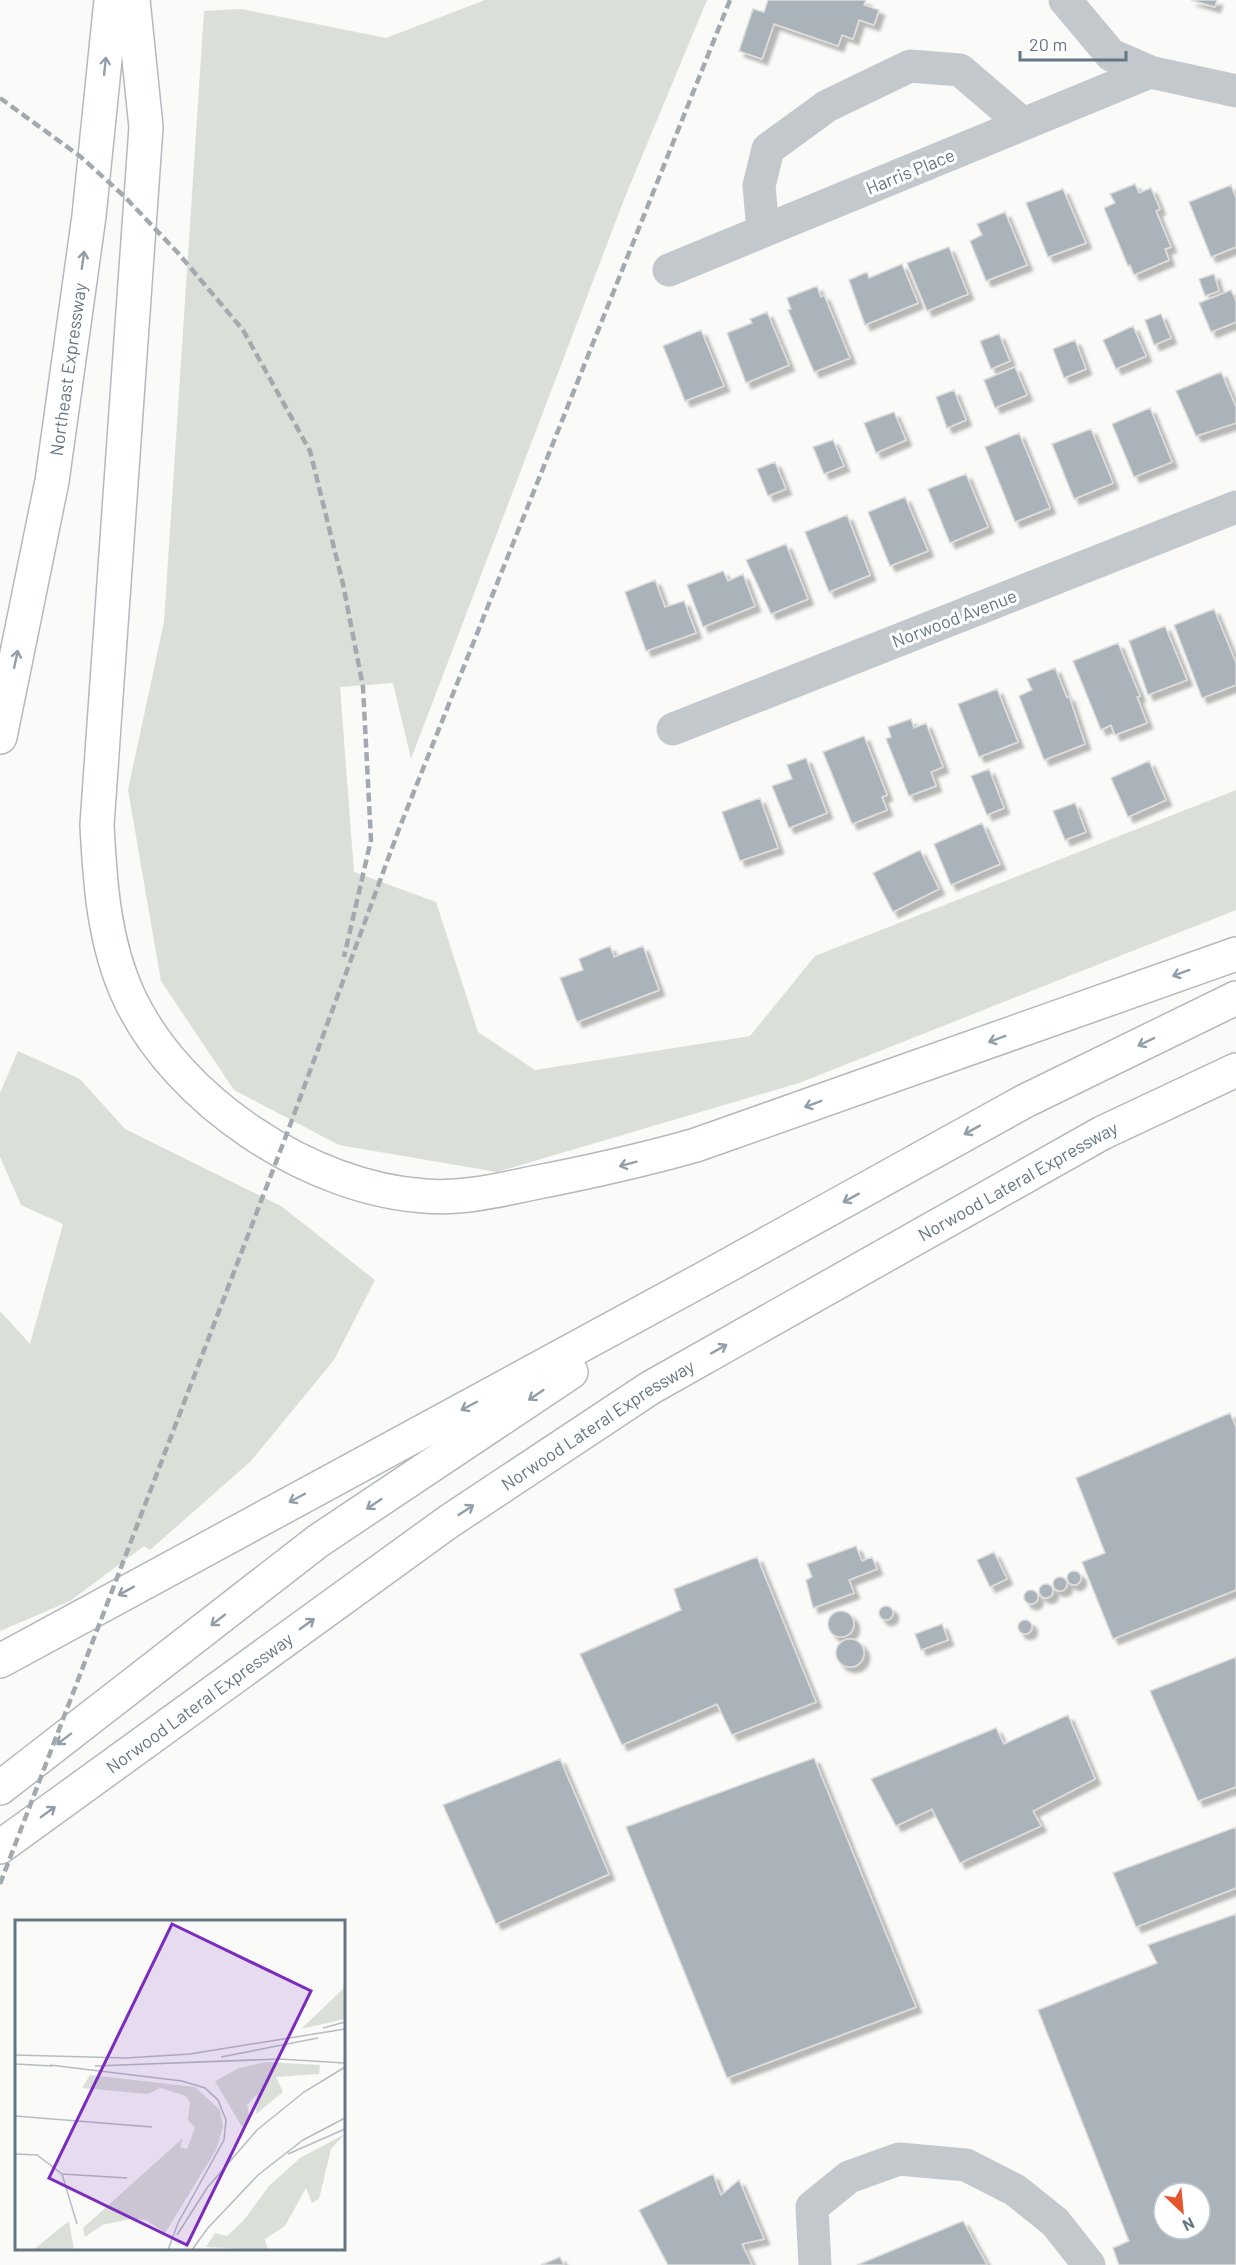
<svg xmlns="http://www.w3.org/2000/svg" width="1236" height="2265" font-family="Barlow,sans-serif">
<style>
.green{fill:#dadfd7}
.building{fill:#aab3b9;stroke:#dcdcda;stroke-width:1.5;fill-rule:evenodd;filter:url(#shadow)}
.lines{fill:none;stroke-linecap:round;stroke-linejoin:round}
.highway-casing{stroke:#b4b9bd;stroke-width:36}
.minor{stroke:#c3c8cc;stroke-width:33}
.highway{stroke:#fff;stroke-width:33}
.rail{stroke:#a2aab0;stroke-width:4.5;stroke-dasharray:9 4.5;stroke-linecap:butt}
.oneway{stroke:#939fa8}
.labels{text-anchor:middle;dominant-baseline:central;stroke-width:6;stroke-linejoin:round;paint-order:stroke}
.street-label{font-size:18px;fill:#657683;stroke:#fff}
.inset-road{fill:none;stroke:#b5bdc2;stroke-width:1.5}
.view{fill:#7b2cbf;fill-opacity:0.15;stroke:#7b2cbf;stroke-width:3}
.inset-edge{fill:none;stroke:#657683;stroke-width:3}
</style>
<defs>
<filter id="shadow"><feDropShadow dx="5.5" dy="5.5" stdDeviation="1.5" flood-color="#0004"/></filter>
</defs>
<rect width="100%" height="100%" fill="#fafaf8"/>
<path class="green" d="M485,0H707L625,197L411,759L393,683L340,687L354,872L436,902L478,1032L535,1070L750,1036L815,956L1236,790V910L799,1083L497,1172L339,1145L234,1090L161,981L128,790L164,622L204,11L241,9L386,38Z
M18,1051L80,1079L125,1129L281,1206L375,1280L334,1360L251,1461L150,1550L144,1546L70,1601L0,1631V1311L30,1344L63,1224L21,1205L0,1157V1093Z"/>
<path class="building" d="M768,0H866L864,5L879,10L874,25L859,20L853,39L842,35L838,46L774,24L762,59L739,51L753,9L764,12Z
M1191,0H1217L1215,7Z
M1135,184L1139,193L1151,188L1160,209L1156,211L1171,247L1165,249L1169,260L1134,275L1130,265L1128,266L1104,208L1115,203L1110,194Z
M1231,185L1236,198V247L1211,257L1189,202Z
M1063,189L1086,243L1048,257L1026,203Z
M1005,212L1027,265L986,281L970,241L982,235L977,224Z
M949,247L968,294L927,311L907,263Z
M902,264L918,303L865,325L849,280L867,272L869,278Z
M1214,274L1219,291L1205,296L1199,279Z
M817,286L821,297L824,295L850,358L814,372L788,310L791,309L787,298Z
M1231,290L1236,301V322L1211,332L1199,303Z
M767,312L789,365L746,383L727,333L752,323L750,319Z
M1161,314L1171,338L1154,345L1145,320Z
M1133,326L1146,356L1116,369L1103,340Z
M701,330L724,386L685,401L663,346Z
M999,334L1010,361L991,369L980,341Z
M1075,340L1086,369L1064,378L1053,349Z
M1015,367L1027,395L995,408L984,380Z
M1221,372L1236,407V423L1196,436L1176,391Z
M954,390L966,420L947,428L936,397Z
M1150,408L1172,462L1134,477L1112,424Z
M894,412L906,440L876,453L864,423Z
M1091,429L1113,483L1074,499L1052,444Z
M1019,433L1050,508L1015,522L985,447Z
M833,440L844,466L824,474L813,447Z
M775,462L786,489L768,496L757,469Z
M966,474L988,527L950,543L928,489Z
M905,497L928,551L890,566L868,512Z
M847,515L870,575L829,592L805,532Z
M786,544L808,599L771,614L746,560Z
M723,571L728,581L743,574L755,606L703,627L687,585Z
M655,580L665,607L684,601L696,633L646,651L625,592Z
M1214,609L1236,663V685L1202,698L1174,625Z
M1165,626L1187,680L1148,695L1129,641Z
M1118,643L1140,696L1137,697L1147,723L1115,735L1111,725L1101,730L1073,661Z
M1055,668L1067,698L1069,696L1085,744L1044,760L1019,696L1032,690L1027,679Z
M997,689L1018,742L979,757L958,704Z
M911,719L914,728L926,723L943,767L931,772L936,786L909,796L886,739L891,737L888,727Z
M864,736L887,795L882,797L887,810L852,824L823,752Z
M806,758L827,813L789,828L772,786L792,779L787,765Z
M1149,761L1166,800L1128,817L1111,778Z
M989,769L1004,808L987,815L971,776Z
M760,798L778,848L740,861L722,812Z
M1075,803L1086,832L1065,840L1053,811Z
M982,823L1000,864L951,885L934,844Z
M920,850L939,889L893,912L873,873Z
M610,946L614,957L643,946L659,990L577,1022L560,978L583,970L579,959Z
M1230,1413L1236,1427V1590L1113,1639L1082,1562L1105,1553L1076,1478Z
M856,1546L862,1561L872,1557L877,1569L849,1580L854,1593L813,1608L806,1580L812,1577L807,1564Z
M994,1552L1007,1579L990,1587L977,1560Z
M757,1557L816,1702L732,1735L717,1704L622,1745L580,1654L681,1610L674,1589Z
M1067 1578a7 7 0 1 1 14 0a7 7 0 1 1-14 0Z
M1053 1584a7 7 0 1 1 14 0a7 7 0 1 1-14 0Z
M1039 1591a7 7 0 1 1 14 0a7 7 0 1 1-14 0Z
M1024 1597a7 7 0 1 1 14 0a7 7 0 1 1-14 0Z
M879 1613a7 7 0 1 1 14 0a7 7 0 1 1-14 0Z
M828 1624a13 13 0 1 1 26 0a13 13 0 1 1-26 0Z
M1018 1627a7 7 0 1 1 14 0a7 7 0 1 1-14 0Z
M942,1624L948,1640L921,1650L915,1634Z
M836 1653a14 14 0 1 1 28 0a14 14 0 1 1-28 0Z
M1236,1657V1787L1198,1801L1150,1691Z
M1068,1715L1095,1779L1033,1811L1041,1826L960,1863L932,1809L896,1826L871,1779L996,1728L1004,1744Z
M814,1758L916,2007L727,2078L626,1827Z
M560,1759L609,1874L496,1924L443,1805Z
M1236,1827V1888L1136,1927L1113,1873Z
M1236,1914V2265H1119L1113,2248L1129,2241L1038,2010L1157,1963L1148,1945ZM1164,2193H1200V2229H1164Z
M713,2174L721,2195L739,2180L764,2239L742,2244L752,2265H668L639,2210Z
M963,2221L987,2265H857Z
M560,2257L564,2265H541Z"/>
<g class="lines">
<g class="highway-casing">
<g id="highway">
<path d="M133,0L146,127L97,825C100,884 104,943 129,997C178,1102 311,1189 425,1196C460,1199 495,1191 528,1184C585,1173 640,1161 696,1145L1236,954"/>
<path id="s1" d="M0,737L52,481L89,216L111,0"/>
<path d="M0,1661L705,1278L1025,1101L1236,998"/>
<path d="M0,1788L318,1541L571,1372"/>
<path id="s2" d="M0,1847L448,1522L650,1388L1102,1133L1236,1070"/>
</g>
</g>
<path class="minor" d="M1065,0L1111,55L1150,72L1236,91
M763,231L759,186L768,149L827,106L910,66L960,70L1023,124
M669,270L1150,72
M673,729L1236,507
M815,2265L812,2207L849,2177L899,2159L966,2165L1015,2190L1055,2222L1089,2265"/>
<use href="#highway" class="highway"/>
<path class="rail" d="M0,98L81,157L125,197L178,253L243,330L310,451L343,584L363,687L371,840L344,957
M0,1884L289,1128L399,829L730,0"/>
</g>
<defs><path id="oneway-shaft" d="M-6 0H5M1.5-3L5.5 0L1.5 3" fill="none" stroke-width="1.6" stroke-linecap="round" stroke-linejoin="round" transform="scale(1.5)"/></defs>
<g class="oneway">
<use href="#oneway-shaft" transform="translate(105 66) rotate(-84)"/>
<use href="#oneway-shaft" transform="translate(83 260) rotate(-82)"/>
<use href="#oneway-shaft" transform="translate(16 659) rotate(-78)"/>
<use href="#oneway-shaft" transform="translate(1181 973) rotate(160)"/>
<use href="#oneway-shaft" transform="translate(997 1039) rotate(160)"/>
<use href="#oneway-shaft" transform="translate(1146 1042) rotate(154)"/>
<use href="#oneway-shaft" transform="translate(813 1104) rotate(160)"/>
<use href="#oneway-shaft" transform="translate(972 1130) rotate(151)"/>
<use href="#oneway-shaft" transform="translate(628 1164) rotate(165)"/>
<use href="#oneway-shaft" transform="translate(851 1198) rotate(151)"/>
<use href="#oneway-shaft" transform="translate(719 1349) rotate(-29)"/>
<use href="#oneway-shaft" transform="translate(536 1395) rotate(146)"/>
<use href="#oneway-shaft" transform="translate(469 1406) rotate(152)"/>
<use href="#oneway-shaft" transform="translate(297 1498) rotate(152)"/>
<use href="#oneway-shaft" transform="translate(374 1504) rotate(146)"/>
<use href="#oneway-shaft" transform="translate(466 1510) rotate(-33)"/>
<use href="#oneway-shaft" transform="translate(126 1591) rotate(151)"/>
<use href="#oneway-shaft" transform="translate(218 1620) rotate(142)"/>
<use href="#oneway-shaft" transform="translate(307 1624) rotate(-36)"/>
<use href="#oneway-shaft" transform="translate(64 1739) rotate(143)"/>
<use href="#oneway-shaft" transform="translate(48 1812) rotate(-36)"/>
</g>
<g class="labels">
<g class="street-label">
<text transform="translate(910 171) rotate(-22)">Harris Place</text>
<text stroke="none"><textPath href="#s1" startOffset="374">Northeast Expressway</textPath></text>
<text transform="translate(954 618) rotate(-21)">Norwood Avenue</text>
<text stroke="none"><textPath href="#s2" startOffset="1218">Norwood Lateral Expressway</textPath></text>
<text stroke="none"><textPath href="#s2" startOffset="732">Norwood Lateral Expressway</textPath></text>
<text stroke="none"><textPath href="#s2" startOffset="246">Norwood Lateral Expressway</textPath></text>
</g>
</g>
<g transform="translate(15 1920)">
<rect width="330" height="330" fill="#fafaf8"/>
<path d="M330,67V99L286,109ZM252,142L305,145L304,154L261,157L268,172L241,194L242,174L232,185L235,200L227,207L200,161L224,148ZM75,155L180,167L205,190L208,207L201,230L150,313L131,300L116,299L87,305L70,317L68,308L168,218L165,227L172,229L180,208L173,200L175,183L171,176L145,168L133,174L67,168ZM330,214L316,229L304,279L297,283L291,268L270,306L250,319L253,330L191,327L200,313L212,316L229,300L254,266L285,238ZM54,301L59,330H18Z" fill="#dadfd7"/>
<path class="inset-road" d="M308,108L330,102M0,135L111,138L175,134L330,109M206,137L303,118M0,144L38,146M35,145L167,161L190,168L203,180L211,200L209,220L163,303L153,330M80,146L264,139L330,143M0,196L137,207M0,234L22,235L47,254L62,304M273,234L330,209M47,254L112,258M162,315L192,268L242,210L289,172L330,147M177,330L192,309L243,255L288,220L330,198"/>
<path class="view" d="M157,4L296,71L172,325L34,258Z"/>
<rect width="330" height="330" class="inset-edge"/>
</g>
<g transform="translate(1182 2211) rotate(154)"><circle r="28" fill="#ffffff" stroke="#c1c8cd" stroke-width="1.5"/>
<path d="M0-4.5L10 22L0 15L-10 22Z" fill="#e4572e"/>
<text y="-9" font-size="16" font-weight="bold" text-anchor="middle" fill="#657683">N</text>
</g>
<path d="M1020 51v9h106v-9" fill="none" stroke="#657683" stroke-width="3"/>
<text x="1029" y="51" font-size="18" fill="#657683" stroke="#ffffff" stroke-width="4.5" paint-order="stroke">20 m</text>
</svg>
